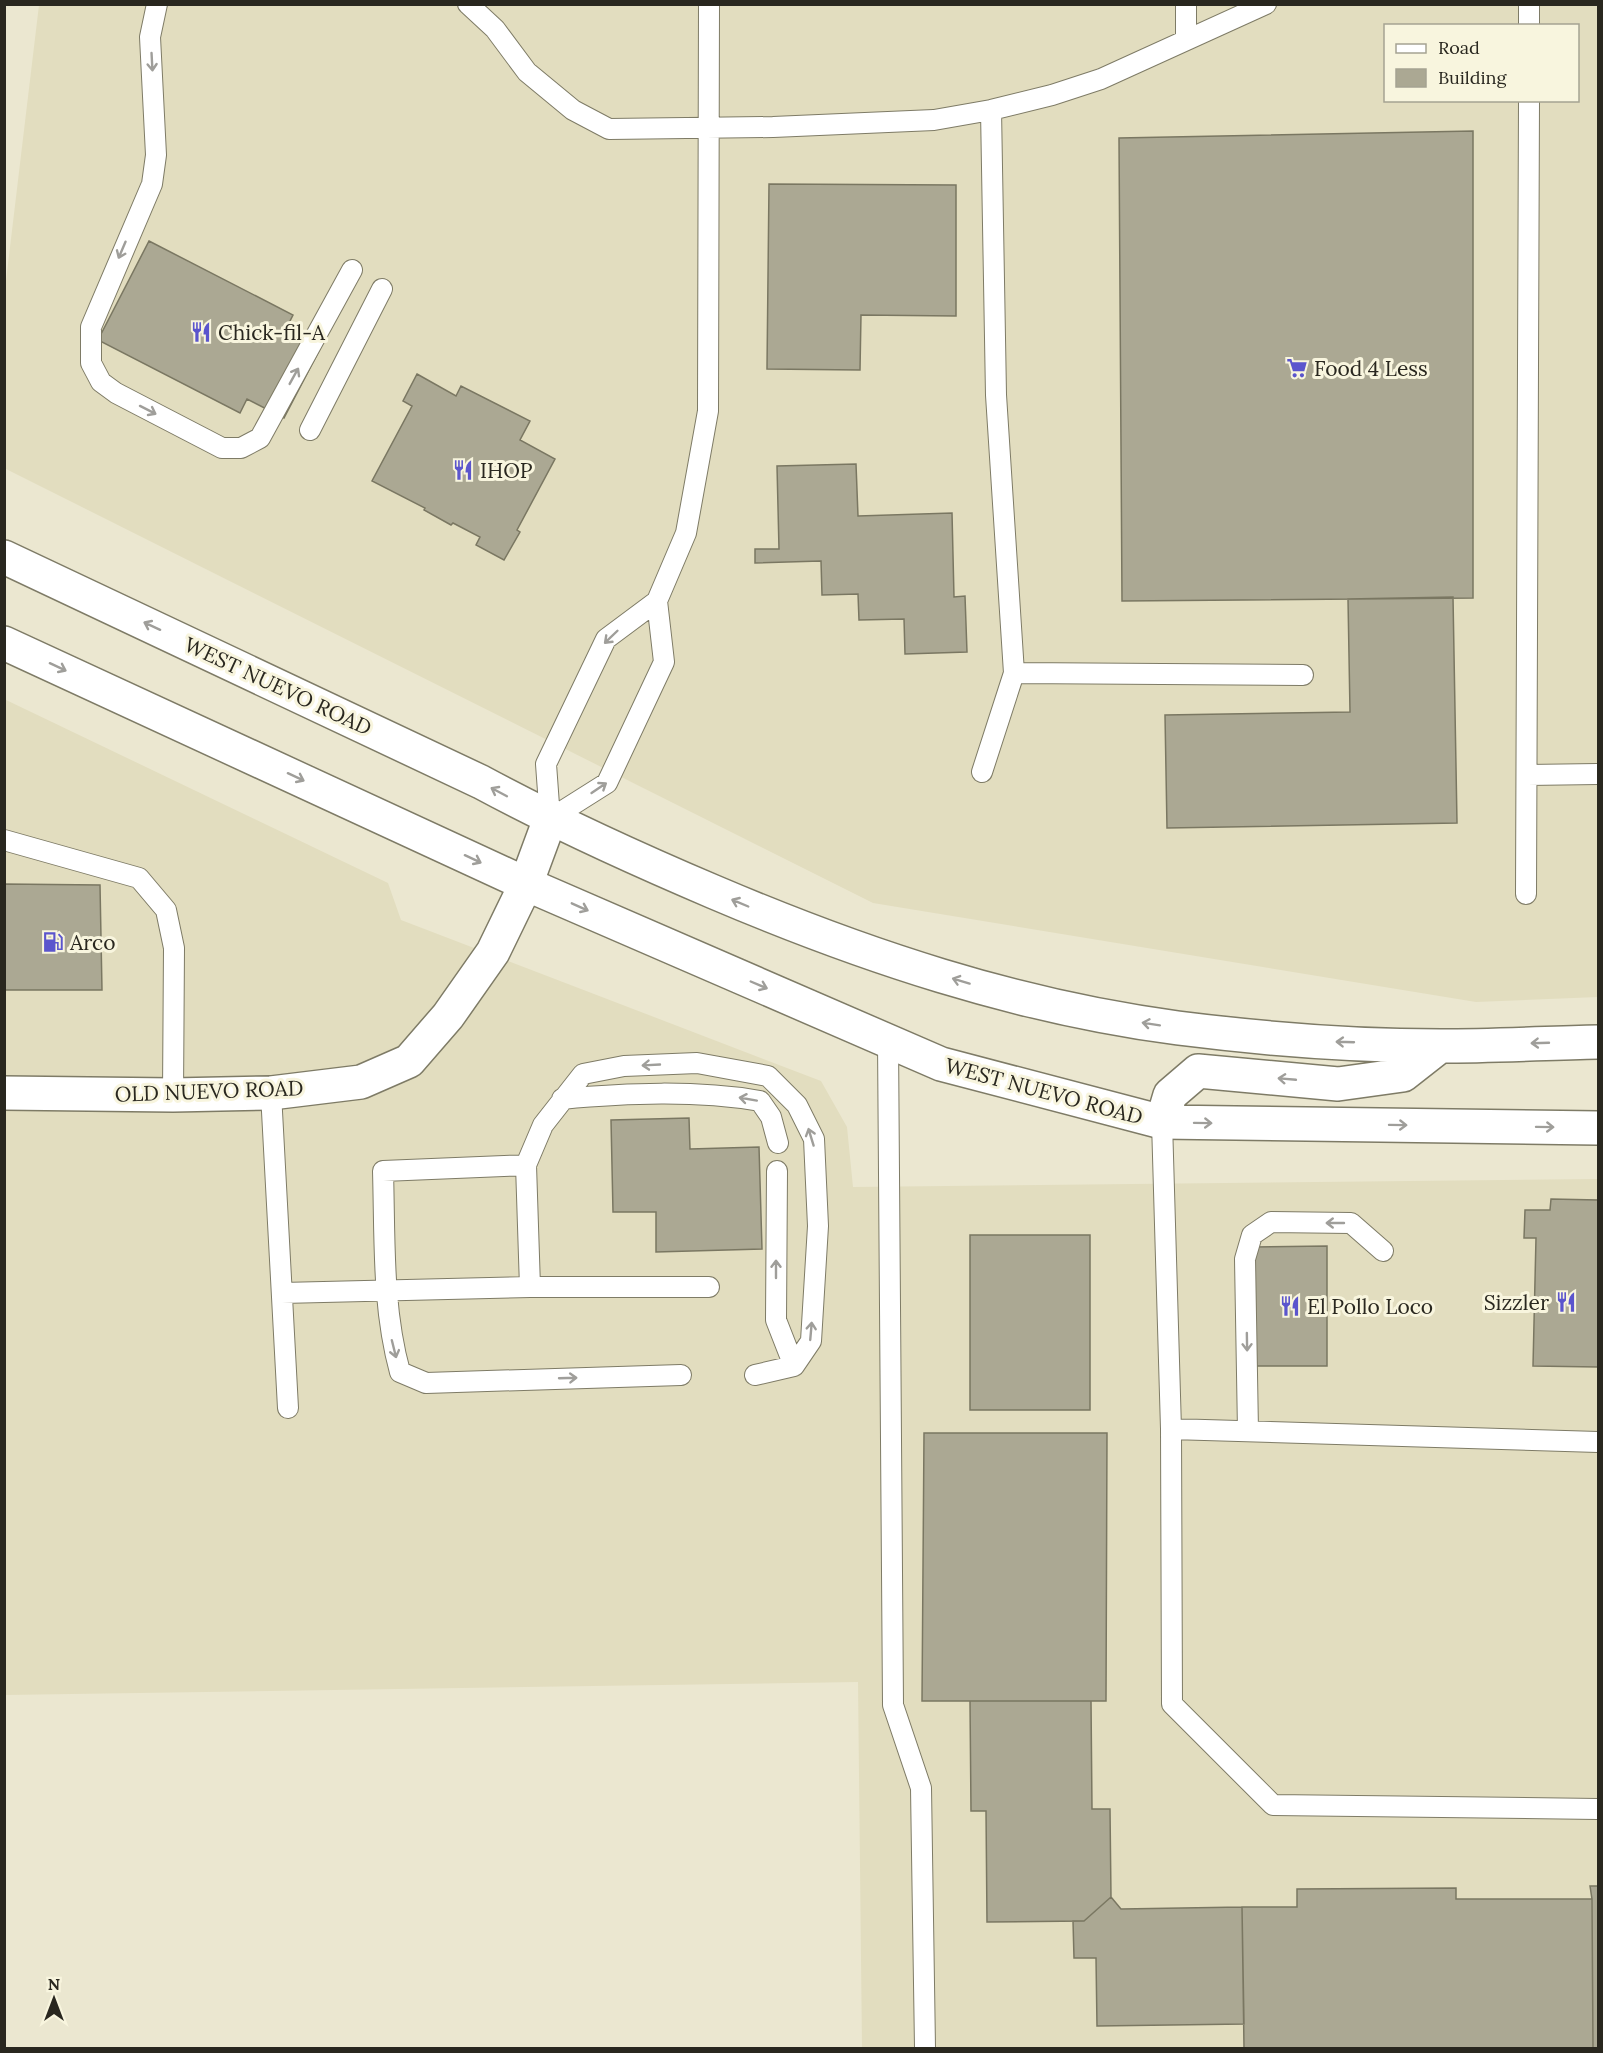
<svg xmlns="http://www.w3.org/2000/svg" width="1603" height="2053" font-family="Lora,serif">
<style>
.built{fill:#e2ddbf;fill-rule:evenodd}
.building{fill:#aba893;stroke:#7a7762;stroke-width:1.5}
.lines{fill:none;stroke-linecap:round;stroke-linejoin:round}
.service-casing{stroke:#7e7b66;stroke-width:22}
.minor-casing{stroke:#7e7b66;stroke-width:36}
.primary-casing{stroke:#7e7b66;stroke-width:36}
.service{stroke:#fff;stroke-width:20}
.minor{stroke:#fff;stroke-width:33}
.primary{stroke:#fff;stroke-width:33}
.oneway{stroke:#9f9e9a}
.labels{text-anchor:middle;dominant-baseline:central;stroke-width:6;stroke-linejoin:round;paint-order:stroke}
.poi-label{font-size:21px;fill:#29271f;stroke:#f8f5de;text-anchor:start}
.street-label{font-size:21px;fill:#29271f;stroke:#f8f5de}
</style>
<rect width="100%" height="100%" fill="#ebe7d0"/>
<path class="built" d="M39,5H1598V997L1476,1002L873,903L4,468L5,289ZM1386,26H1578V100H1386Z
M4,699L388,883L401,920L821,1081L847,1127L853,1187L1598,1179V2048H862L858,1682L5,1695Z"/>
<path class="building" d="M1473,131V598L1122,601L1119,138Z
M769,184L956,185V316L861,315L860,370L767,369Z
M149,241L293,315L288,325L323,343L284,418L247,399L240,413L98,340Z
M417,374L456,396L461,386L530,421L520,440L555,459L517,530L520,532L504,560L476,545L480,537L453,523L451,525L424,510L425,508L372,481L412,406L403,401Z
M856,464L858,516L952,513L954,597L965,596L967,652L905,654L904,619L859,620L858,594L822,595L821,561L755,563V549H779L777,466Z
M1453,597L1457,823L1167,828L1165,715L1350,712L1348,599Z
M4,884L100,885L102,990H4Z
M689,1118L690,1149L759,1147L762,1249L656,1252V1212H613L611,1120Z
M1551,1199L1598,1200V1367L1533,1366L1536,1238H1524L1525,1210H1550Z
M970,1235H1090V1410H970Z
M1327,1246V1366H1253V1247Z
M924,1433H1107L1106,1701H922Z
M970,1701H1091L1092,1809H1110L1111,1897L1084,1921L987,1922L986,1811H971Z
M1590,1886H1598V2048H1593L1592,1899Z
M1456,1888V1899H1592L1593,2048H1244L1242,1907H1297V1889Z
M1111,1897L1121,1909L1242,1907L1244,2024L1097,2026L1096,1958H1074L1073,1921H1084Z"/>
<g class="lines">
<g class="service-casing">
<path id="service" d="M157,4L150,37L156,155L152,184L91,327V363L101,382L116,393L222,448H241L260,438L352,270
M468,4L495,29L527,72L573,110L609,129L773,127L934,120L991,110L1052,95L1101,79L1266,4
M1186,4V40
M1529,4V26
M310,430L382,289
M657,601L606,639L546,764L550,819L607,783L664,662L657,601L686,533L708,411L709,4
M1014,673L1303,675
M982,772L1014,673L996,395L991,110
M1527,775L1598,774
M4,840L139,878L166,910L174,948L173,1095
M1526,894L1529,100
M888,1041L893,1705L921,1788L925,2048
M271,1093L288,1408
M562,1099C627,1093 696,1090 760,1101L771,1117L778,1143
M1162,1122L1171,1429L1172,1704L1273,1805L1598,1809
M526,1165L383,1171C385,1238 382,1307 400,1372L426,1383L681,1375
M777,1171L776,1320L794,1366
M530,1287L526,1165L543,1125L583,1074L624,1066L697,1063L768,1076L797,1105L814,1139L818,1226L811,1341L794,1366L755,1375
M282,1293L530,1287H709
M1171,1429L1598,1442
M1248,1431L1245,1259L1252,1235L1271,1222L1351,1223L1383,1251"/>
</g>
<g class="minor-casing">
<path id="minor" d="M4,1093L173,1095L271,1093L361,1082L409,1061L448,1016L493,952L526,884L550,819"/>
</g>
<g class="primary-casing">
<path id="primary" d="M4,557L481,782C557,823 634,858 714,892C862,955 1017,1007 1178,1028C1265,1039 1353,1046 1441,1046C1493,1046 1546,1043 1598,1042
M4,643L526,884L941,1064L1162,1122L1598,1128
M1162,1122L1170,1095L1198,1071L1338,1084L1403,1075L1440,1046"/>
</g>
<use href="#service" class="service"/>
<use href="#minor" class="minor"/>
<use href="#primary" class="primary"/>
</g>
<defs><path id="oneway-shaft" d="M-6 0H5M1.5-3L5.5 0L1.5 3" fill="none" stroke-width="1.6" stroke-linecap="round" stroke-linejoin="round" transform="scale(1.5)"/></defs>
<g class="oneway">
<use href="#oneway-shaft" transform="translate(152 62) rotate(87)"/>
<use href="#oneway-shaft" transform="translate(122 250) rotate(113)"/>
<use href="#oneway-shaft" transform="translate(294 376) rotate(-61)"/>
<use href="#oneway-shaft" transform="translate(148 410) rotate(27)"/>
<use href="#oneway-shaft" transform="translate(152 626) rotate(-155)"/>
<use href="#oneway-shaft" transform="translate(611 637) rotate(136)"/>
<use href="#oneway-shaft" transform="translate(58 667) rotate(25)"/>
<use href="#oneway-shaft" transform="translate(296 777) rotate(25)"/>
<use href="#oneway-shaft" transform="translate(599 788) rotate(-34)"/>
<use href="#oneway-shaft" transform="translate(499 792) rotate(-152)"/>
<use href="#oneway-shaft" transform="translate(473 859) rotate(25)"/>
<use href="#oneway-shaft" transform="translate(740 903) rotate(-157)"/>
<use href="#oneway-shaft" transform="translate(580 907) rotate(24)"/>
<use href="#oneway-shaft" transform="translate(961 981) rotate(-163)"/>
<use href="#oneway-shaft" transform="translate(759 985) rotate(23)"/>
<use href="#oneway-shaft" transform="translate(1151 1024) rotate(-171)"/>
<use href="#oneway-shaft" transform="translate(1345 1042) rotate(-178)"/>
<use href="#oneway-shaft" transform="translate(1540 1043) rotate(178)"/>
<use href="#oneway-shaft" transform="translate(651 1065) rotate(177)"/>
<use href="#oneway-shaft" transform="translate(1287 1079) rotate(-175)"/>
<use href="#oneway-shaft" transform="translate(748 1099) rotate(-170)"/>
<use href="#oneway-shaft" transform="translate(1203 1123) rotate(1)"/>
<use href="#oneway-shaft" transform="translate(1398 1125) rotate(1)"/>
<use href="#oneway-shaft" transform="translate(1545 1127) rotate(1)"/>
<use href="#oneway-shaft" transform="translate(811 1137) rotate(-107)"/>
<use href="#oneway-shaft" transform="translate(1335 1223) rotate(-180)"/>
<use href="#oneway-shaft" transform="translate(776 1269) rotate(-90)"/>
<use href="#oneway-shaft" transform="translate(811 1331) rotate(-85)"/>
<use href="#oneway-shaft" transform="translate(1247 1342) rotate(89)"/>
<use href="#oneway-shaft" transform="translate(394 1349) rotate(76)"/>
<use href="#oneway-shaft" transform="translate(568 1378) rotate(-2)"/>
</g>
<defs>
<g id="restaurant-bare" transform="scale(1.62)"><path d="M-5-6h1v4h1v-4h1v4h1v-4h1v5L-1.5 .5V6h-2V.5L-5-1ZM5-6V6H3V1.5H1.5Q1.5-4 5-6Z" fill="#5b55cd" stroke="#f8f5de" stroke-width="2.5" paint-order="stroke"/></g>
<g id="supermarket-bare" transform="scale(1.62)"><path d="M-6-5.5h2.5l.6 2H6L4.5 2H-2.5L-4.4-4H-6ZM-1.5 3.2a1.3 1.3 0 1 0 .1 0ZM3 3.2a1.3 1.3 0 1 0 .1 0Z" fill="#5b55cd" stroke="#f8f5de" stroke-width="2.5" paint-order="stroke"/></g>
<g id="fuel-bare" transform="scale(1.62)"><path d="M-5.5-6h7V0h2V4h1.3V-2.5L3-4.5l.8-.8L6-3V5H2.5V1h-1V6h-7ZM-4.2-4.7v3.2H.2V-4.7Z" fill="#5b55cd" stroke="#f8f5de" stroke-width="2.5" paint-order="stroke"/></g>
</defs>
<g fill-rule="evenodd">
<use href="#restaurant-bare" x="201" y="332"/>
<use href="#supermarket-bare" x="1297" y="368"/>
<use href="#restaurant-bare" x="463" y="470"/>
<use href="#fuel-bare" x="53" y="942"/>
<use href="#restaurant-bare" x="1566" y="1302"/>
<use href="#restaurant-bare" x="1290" y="1306"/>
</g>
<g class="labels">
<g class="poi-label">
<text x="218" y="332">Chick-fil-A</text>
<text x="1314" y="368">Food 4 Less</text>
<text x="480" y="470">IHOP</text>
<text x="70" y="942">Arco</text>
<text x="1549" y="1302" text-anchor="end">Sizzler</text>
<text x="1307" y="1306">El Pollo Loco</text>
</g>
<g class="street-label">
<text transform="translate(278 686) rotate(25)">WEST NUEVO ROAD</text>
<text transform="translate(209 1091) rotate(-2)">OLD NUEVO ROAD</text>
<text transform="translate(1044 1091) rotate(15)">WEST NUEVO ROAD</text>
</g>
</g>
<rect width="1603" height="2053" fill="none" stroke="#29271f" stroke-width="12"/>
<rect x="1384" y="24" width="195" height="78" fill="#f8f5de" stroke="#a5a392" stroke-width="1.5"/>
<rect x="1396" y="44" width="30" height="9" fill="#ffffff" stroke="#a5a392" stroke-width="1.5"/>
<text x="1438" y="54" font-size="18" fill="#29271f">Road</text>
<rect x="1396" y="69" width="30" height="18" fill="#aba893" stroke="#a5a392" stroke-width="1.5"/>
<text x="1438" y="84" font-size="18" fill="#29271f">Building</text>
<g transform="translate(54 1999)" stroke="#f8f5de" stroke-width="4.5" paint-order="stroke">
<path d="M0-4.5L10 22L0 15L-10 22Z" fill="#29271f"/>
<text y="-9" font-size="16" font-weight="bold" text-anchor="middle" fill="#29271f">N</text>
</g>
</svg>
